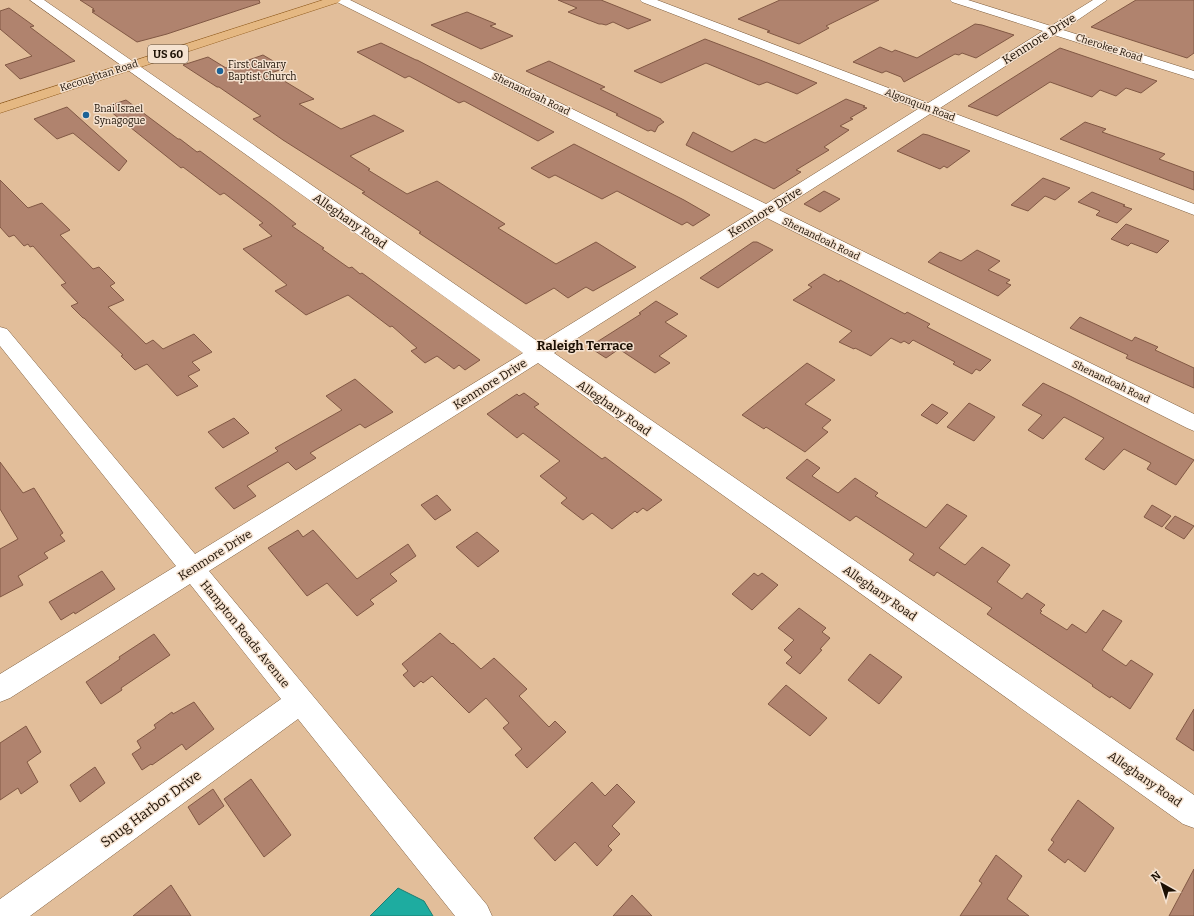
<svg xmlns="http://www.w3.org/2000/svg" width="1194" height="916" font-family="Bitter,serif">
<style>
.water{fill:#1eaca0;stroke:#1d7d71}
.building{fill:#b0836e;stroke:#815844}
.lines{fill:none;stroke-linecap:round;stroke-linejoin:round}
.minor-casing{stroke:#7d5d3d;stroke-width:1}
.major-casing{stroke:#935e20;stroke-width:1}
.minor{fill:#fff;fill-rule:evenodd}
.major{fill:#e5b882;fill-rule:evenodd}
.poi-dot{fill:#1d6397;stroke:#f5e2d0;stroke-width:1.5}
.labels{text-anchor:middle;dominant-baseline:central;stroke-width:3;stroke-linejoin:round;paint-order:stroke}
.far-street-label{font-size:10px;fill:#1b0f03;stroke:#f5e2d0}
.far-poi-label{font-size:10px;fill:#1b0f03;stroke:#f5e2d0;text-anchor:start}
.shield{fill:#f5e2d0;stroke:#5c4e40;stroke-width:1}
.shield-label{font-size:11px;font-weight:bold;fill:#1b0f03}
.street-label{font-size:12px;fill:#1b0f03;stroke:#f5e2d0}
.neighbourhood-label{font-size:13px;font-weight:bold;fill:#1b0f03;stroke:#f5e2d0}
.near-street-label{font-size:14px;fill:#1b0f03;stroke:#f5e2d0}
</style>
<rect width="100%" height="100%" fill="#e2be9a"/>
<path class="water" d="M398,888L424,901L433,916H370Z"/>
<path class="building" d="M80,0H259L260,3L167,34L137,42L92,12L95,11L92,10L94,9Z
M558,0H601L651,20L628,29L613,22L606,25L602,24H599L568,12L577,8Z
M780,0H879L826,26L829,28L799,44L767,32L770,31L738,19Z
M1136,0H1194V53L1187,58L1091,27Z
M9,8L34,26L30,27L75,61L20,79L5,65L32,56L0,29V11Z
M467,12L496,24L490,26L513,36L481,49L431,25Z
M975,24L982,25L1014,35L976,58L962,53L959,55L955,54L904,82L901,77L886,71L882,73L853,62L880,47L892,52L895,50L917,58Z
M705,39L760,60L817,83L797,94L767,82L759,85L706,63L661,83L634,71Z
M381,43L416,60H417L554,132L538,141L464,101L459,103L409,76L405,78L357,52Z
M1060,48L1157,81L1141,93L1126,88L1116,96L1100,90L1092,97L1050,82L997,116L968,106Z
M263,55L285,68L271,73L314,99L299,104L341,129L374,115L404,131L350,156L370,169L368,170L407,194L437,181L505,224L498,228L556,264L596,242L636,267L593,291L586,287L568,298L554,288L526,304L419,233L421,232L362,193L365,192L283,140L253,119L261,116L219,87H217L183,65L208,57L226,68Z
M549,61L605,87L600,89L661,119V120L664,122L658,126L655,132L651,130L648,131L616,115L618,114L526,71Z
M846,99L865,106L863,107L867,108L850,118L853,119L840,126L849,130L824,147L829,150L796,170L801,172L774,189L686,145L693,132L732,152L755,139L765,143Z
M126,100L178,139H180L197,152L200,151L271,204L296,224L292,226L324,248L322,249L349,268L352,267L360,274L362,273L480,360L465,370L459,365L454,369L437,356L425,363L411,351L417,348L392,326L390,327L348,295L306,315L275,291L287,285L243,249L272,236L259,225L263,223L224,193L220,195L183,167L181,168L105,107Z
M67,107L127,161L119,171L73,133L57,139L34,119Z
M1085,122L1106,129L1102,132L1165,154L1159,159L1194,172V190L1060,139Z
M923,134L928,135L970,151L947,168L944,166L940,169L897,151Z
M574,144L684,200L710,215L693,226L687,222L682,225L617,191L602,199L555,175L549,178L531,168Z
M1043,178L1070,188L1055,200L1045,196L1028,211L1011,205Z
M0,180L28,208L42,203L70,230L60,235L93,269L99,267L115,283L110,286L124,300L108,307L146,344L153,340L163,349L194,334L212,352L192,362L200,370L188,376L198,386L177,396L147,364L135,370L121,356L123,355L84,318H83L71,306L78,303L61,285L66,283L33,246L30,247L28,244L24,246L14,235L9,237L0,227Z
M824,191L840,199L820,212L804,204Z
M1092,192L1125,205L1123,206L1132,209L1117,223L1096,215L1100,211L1078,202Z
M1126,224L1169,241L1157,253L1131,243L1128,246L1111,239Z
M753,242H757L773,250L718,288L700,278Z
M977,250L1000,261L988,270L1010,280L1006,283L1011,285L998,296L928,262L940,252L961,261Z
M824,274L839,282L840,280L905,314L907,312L930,324L927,327L991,360L980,371L976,369L972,374L953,364L955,362L913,340L909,344L904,341L901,343L891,338L871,356L855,348L854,349L839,342L852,331L793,300L812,287L808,285Z
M656,301L678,314L665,322L687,336L659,356L670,363L655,373L619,349L606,358L589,347L641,314L639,313Z
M1080,317L1132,341L1135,337L1158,347L1155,350L1194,368V388L1126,358L1128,355L1070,328Z
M807,363L835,380L805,404L831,420L822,428L828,432L805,452L766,427L764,429L742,415Z
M355,379L393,412L365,428L360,424L310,453L316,458L296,470L288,462L247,486L256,496L234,509L215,488L278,451L275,448L342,410L326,396Z
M1043,383L1070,396L1194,460L1176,485L1147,469L1151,463L1124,449L1104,470L1085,459L1104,438L1064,417L1043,439L1028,430L1042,415L1022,405Z
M524,393L539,404L534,407L578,441L602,459L605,457L662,500L647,511L643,508L637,513L635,511L612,529L592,513L583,520L561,503L567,498L540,476L560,461L523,433L517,438L487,414L517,394L519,396Z
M969,403L995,417L974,441L947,427Z
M932,404L948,413L937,424L921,415Z
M234,418L249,433L223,448L208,432Z
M807,459L820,468L812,476L838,493L855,478L878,493L875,496L926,528L947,504L967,516L939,548L965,565L982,547L1010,565L997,582L1022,599L1027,593L1045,605L1040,610L1042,611L1040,613L1067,630L1072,624L1086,633L1103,610L1122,621L1102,650L1126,666L1131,660L1153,674L1130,709L1111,696L1110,698L1092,686L1093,685L987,614L992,608L937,572L934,576L909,560L914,554L856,516L850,521L786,478Z
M0,462L23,493L34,488L63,533L60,535L65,541L44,553L48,558L18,576L23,585L0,597V549L18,539L0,509Z
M437,495L451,510L435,520L421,505Z
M1152,505L1171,516L1162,527L1144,517Z
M1175,516L1194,526L1184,539L1165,528Z
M298,530L303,537L313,530L357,579L408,544L416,556L390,574L397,581L370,600L374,604L357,616L327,583L307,596L268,548Z
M477,532L499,551L478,567L456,547Z
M102,571L115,589L75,614L74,612L61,620L49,602Z
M754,573L758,576L762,573L778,585L752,610L732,594Z
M799,608L826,628L822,632L830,638L820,649L822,650L800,674L786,663L792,657L784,650L794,640L778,628Z
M440,633L452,644L453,643L481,669L494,658L527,689L519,696L549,727L555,721L566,732L527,768L515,755L522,749L503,728L509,723L486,698L469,713L432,676L423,683L421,681L414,687L403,675L408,671L402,664Z
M154,634L170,655L121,688L122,690L101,704L86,682L120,659L119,657Z
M870,654L902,677L879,704L848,680Z
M786,685L827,718L810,736L768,704Z
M194,702L214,729L186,750L182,744L152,765L151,764L142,770L132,754L141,748L137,741L156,728L154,725L172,712L173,714Z
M1194,709V751L1176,739Z
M26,726L41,752L27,762L38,782L21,794L18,788L0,800V743Z
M95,767L105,783L80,802L70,785Z
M251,779L291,835L264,857L224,799Z
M592,782L605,796L617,784L635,802L612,826L620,834L608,846L612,850L597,866L575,842L555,861L534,838Z
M213,789L224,806L199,825L188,807Z
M1078,800L1114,828L1085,872L1068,859L1065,863L1048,850L1054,842L1051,840Z
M996,855L1022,876L1007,899L1029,916H960L982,883L979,881Z
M1194,869V916H1169Z
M171,885L191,916H133Z
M632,895L652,916H613Z"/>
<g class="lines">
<g class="minor-casing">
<path id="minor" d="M30,0H44L540,343L754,211L337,2L335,0H350L766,204L918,109L642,2L640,0H657L928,103L1043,31L952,2L950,0H968L1051,26L1093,0H1107L1063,30L1194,71V79L1054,35L940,108L1194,204V215L930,114L779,210L1194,414V431L1187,428L767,218L554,353L1194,795V828L1183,824L538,363L209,571L487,905L492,916H455L298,719L30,916H0V899L281,699L190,584L10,698L0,702V674L176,566L0,346V327L7,329L195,554L523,353Z"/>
</g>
<g class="major-casing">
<path id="major" d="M323,0H341L339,2L0,113V104Z"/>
</g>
<use href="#minor" class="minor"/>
<use href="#major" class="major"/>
</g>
<g class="poi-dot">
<circle cx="220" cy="71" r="4"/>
<circle cx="86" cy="115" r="4"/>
</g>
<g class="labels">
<g class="far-street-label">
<text transform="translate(1109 48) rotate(18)">Cherokee Road</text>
<text transform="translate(99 76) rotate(-18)">Kecoughtan Road</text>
<text transform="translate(531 94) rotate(26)">Shenandoah Road</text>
<text transform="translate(920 105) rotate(21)">Algonquin Road</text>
<text transform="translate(821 239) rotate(26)">Shenandoah Road</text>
<text transform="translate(1111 382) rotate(26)">Shenandoah Road</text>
</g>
<g class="far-poi-label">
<text x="228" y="65">First Calvary<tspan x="228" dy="12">Baptist Church</tspan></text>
<text x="94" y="109">Bnai Israel<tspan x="94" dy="12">Synagogue</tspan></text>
</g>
<rect class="shield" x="148" y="45" width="40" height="18" rx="3"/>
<g class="shield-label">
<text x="168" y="54">US 60</text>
</g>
<g class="street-label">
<text transform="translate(1039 39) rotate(-32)">Kenmore Drive</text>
<text transform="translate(765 212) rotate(-32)">Kenmore Drive</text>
<text transform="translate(350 221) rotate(35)">Alleghany Road</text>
<text transform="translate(490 384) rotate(-32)">Kenmore Drive</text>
<text transform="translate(614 408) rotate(35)">Alleghany Road</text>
<text transform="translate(215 555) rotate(-32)">Kenmore Drive</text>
<text transform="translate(880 593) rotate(35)">Alleghany Road</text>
<text transform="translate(245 634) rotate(51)">Hampton Roads Avenue</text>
<text transform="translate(1145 779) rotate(35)">Alleghany Road</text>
</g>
<g class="neighbourhood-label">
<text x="585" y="345">Raleigh Terrace</text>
</g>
<g class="near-street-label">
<text transform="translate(151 809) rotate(-36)">Snug Harbor Drive</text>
</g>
</g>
<g transform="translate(1162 884) rotate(321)" stroke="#f5e2d0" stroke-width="3" paint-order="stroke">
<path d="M0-3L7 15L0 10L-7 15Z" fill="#1b0f03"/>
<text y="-6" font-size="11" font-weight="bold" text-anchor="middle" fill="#1b0f03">N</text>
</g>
</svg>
